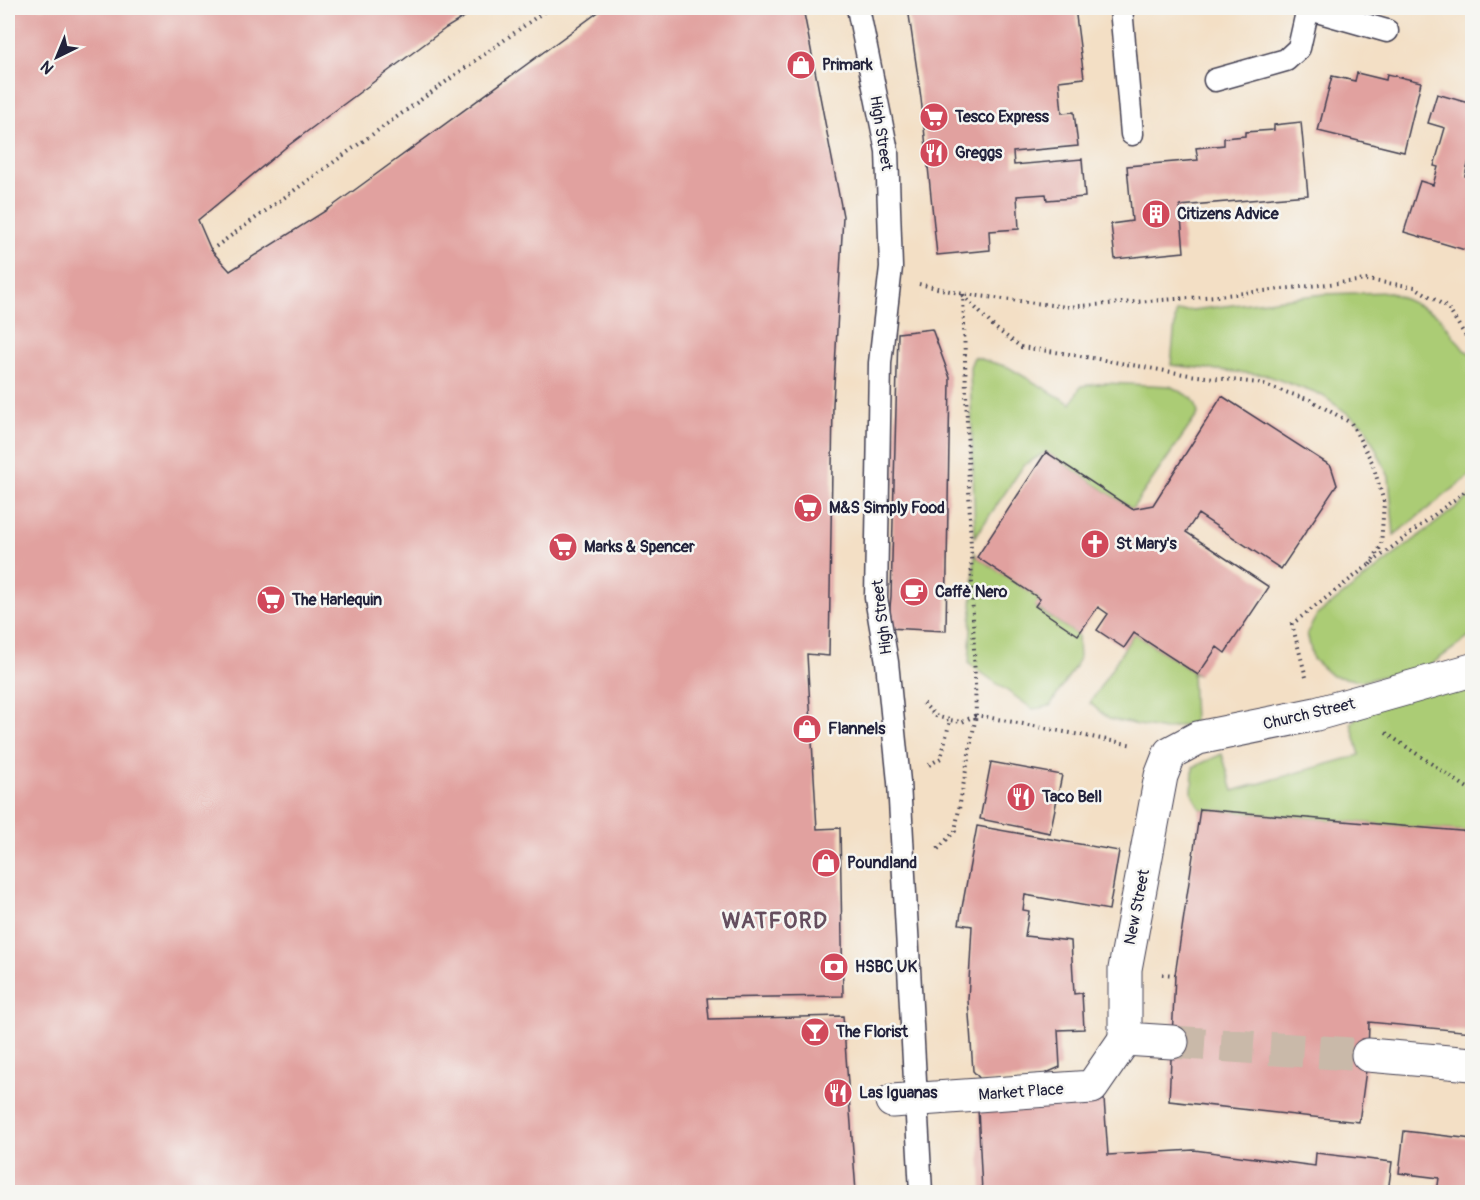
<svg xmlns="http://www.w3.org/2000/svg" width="1480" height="1200" font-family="Pangolin,sans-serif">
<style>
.green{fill:#abcc74;stroke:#667758;stroke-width:1.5}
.building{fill:#e1a19f}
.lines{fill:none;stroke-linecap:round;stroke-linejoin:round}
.minor-tunnel{stroke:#c9b9a9;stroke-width:33;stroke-dasharray:33 16;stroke-linecap:butt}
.service-casing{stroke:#413e50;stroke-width:25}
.pedestrian-casing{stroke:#413e50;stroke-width:35}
.minor-casing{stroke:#413e50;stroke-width:35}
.path{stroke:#413e50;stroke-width:4;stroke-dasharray:1.5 4.5;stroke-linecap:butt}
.service{stroke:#fff;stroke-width:22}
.pedestrian{stroke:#fff;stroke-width:33}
.minor{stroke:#fff;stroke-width:33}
.labels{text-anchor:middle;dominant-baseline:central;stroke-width:5;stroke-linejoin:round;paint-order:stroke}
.poi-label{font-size:16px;font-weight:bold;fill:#22223b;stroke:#f6f6f2;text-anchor:start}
.street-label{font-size:16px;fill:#22223b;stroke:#f6f6f2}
.district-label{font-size:22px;font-weight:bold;letter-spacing:1.5px;fill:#654e5e;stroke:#f6f6f2}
</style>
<rect width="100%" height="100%" fill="#f6f6f2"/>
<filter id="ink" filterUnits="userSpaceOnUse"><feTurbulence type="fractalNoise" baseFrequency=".0167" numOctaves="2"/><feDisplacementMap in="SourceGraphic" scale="12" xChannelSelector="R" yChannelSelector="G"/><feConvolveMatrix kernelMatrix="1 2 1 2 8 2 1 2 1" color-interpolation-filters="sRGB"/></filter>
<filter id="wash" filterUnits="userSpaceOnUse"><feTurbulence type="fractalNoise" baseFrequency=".008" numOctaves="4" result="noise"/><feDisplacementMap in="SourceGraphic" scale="24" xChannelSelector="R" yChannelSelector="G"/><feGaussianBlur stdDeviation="1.35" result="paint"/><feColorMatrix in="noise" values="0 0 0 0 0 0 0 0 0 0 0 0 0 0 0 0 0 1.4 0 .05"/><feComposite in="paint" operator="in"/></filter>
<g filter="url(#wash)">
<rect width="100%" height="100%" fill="#f3dfc5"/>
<path class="green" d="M1390,292L1438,315L1464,350L1472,354V474L1394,535L1389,477L1365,426L1323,396L1266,375L1171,365L1176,312L1324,294Z
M974,357L1008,367L1071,404L1081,386L1105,383L1170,386L1192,398L1196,405L1198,414L1132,509L1046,452L1024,465L975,537L970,367Z
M1472,495V635L1430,665L1363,681L1332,676L1313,659L1307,633L1317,615Z
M975,553L977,557L1040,599L1035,607L1078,635L1079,660L1050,706L1033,709L969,664Z
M1134,633L1198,675L1192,673L1194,722L1164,730L1109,719L1090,703Z
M1472,675V832L1200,809L1192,793L1193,767L1222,754L1233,791L1360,755L1351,723L1370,705Z"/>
<g id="blocks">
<path class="building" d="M8,8H479L446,28L285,148L198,220L211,250L230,271L330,208L604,8H803L843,216L833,405L829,656L807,654L817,829L840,828L843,996L707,998L709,1019L843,1016L856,1192H8Z
M908,8H1075L1084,78L1059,81L1062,113L1074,112L1078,146L1013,152L1014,165L1082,159L1085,197L1047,200L1046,194L1017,196L1019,229L989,231L990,250L937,255L921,98Z
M1357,73L1386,80L1387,74L1421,82L1404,152L1318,131L1332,76L1355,81Z
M1437,94L1472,104V149L1465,176L1472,178V252L1404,232L1420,181L1433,185L1438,167L1434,166L1445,128L1428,123Z
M1301,122L1308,195L1180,206L1184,252L1115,259L1111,224L1132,221L1127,166L1198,160L1196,148L1224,145V138L1245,136V132L1274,130V125Z
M932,329L950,378L946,631L888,628L891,596L898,333Z
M1222,396L1331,466L1337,485L1281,569L1198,514L1186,532L1269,587L1225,653L1217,647L1198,675L1134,633L1124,648L1097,630L1108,614L1098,607L1078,635L1035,606L1040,599L977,557L1046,452L1132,509L1153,505Z
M991,762L1062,775L1050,833L980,819Z
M1200,809L1472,832V1032L1369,1022L1368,1055L1359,1122L1169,1101L1175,975Z
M977,826L1119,851L1109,910L1025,895L1023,910L1029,911L1025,936L1071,941L1074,994L1082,993L1084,1029L1058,1030L1060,1067L1035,1078L982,1081L973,1071L968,1000L972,926L959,924Z
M1104,1099L1108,1155L1194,1150L1315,1166L1316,1153L1392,1162L1388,1192H982L978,1108Z
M1404,1131L1472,1139V1192H1437L1439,1178L1399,1173Z"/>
</g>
</g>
<g filter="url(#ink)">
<use href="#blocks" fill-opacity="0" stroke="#413e50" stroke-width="1.5"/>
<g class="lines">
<path class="minor-tunnel" d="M1172,1042L1368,1055"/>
<g class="service-casing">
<path id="service" d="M858,8L887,151L891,267L880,363L876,598L887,662L899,782L921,1192
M1121,8L1132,134
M1306,8L1387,31
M1215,80L1286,60L1299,48L1308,8"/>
</g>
<g class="pedestrian-casing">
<path id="pedestrian" d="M892,1101L1092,1087L1125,1039"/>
</g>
<g class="minor-casing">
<path id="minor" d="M1172,1042L1125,1039V969L1161,776L1170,753L1198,738L1316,714L1472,670
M1368,1055L1472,1064"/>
</g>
<path class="path" d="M211,250L549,8
M919,284L963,294L1067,307L1217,296L1366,280L1415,287L1448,308L1472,346
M963,294L976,715L1133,745
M963,295L995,328L1021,347L1069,354L1189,375L1258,383L1310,400L1351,423L1372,462L1384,502L1381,546L1368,568
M1306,677L1292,624L1472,486
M923,703L936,716L950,720
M1386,733L1472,791
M929,765L941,758L950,720L962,722L976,715L955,831L936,851
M1162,974L1175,975"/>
<use href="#service" class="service"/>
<use href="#pedestrian" class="pedestrian"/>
<use href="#minor" class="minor"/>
</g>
</g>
<defs>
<g id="shop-disc" transform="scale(1.5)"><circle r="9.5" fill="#d1495b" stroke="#f6f6f2"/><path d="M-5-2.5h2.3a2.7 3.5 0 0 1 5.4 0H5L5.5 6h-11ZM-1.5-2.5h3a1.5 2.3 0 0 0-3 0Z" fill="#fff"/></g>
<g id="supermarket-disc" transform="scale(1.5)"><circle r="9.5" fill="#d1495b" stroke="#f6f6f2"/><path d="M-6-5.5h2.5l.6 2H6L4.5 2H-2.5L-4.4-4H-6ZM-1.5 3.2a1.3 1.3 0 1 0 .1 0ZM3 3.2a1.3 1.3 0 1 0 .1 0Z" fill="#fff"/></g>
<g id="restaurant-disc" transform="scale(1.5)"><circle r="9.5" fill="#d1495b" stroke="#f6f6f2"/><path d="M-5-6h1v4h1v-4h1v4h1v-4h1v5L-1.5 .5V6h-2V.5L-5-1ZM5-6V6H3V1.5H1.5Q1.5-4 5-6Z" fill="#fff"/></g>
<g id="building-disc" transform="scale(1.5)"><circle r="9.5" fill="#d1495b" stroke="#f6f6f2"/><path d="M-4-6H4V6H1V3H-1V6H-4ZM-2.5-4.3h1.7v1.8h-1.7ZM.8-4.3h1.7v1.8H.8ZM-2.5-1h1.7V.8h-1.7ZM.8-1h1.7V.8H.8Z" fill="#fff"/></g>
<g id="church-disc" transform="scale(1.5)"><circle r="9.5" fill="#d1495b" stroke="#f6f6f2"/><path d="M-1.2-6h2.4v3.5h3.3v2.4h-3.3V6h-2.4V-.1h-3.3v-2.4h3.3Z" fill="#fff"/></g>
<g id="cafe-disc" transform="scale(1.5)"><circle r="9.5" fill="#d1495b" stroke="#f6f6f2"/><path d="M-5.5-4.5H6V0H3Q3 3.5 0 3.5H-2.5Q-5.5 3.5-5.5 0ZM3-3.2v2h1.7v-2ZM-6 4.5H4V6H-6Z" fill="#fff"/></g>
<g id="bank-disc" transform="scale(1.5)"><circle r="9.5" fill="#d1495b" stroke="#f6f6f2"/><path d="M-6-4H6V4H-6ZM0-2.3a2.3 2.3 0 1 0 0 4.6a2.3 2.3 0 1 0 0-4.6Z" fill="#fff"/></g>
<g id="bar-disc" transform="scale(1.5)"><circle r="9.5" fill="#d1495b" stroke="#f6f6f2"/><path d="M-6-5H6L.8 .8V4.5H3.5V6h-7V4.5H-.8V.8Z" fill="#fff"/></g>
</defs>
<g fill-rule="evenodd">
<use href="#shop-disc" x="801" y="65"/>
<use href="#supermarket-disc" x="934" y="117"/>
<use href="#restaurant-disc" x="934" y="153"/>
<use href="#building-disc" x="1156" y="214"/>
<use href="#supermarket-disc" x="808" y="508"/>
<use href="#church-disc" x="1095" y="544"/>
<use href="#supermarket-disc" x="563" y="547"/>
<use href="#cafe-disc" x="914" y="592"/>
<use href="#supermarket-disc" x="271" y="600"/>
<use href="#shop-disc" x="807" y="729"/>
<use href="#restaurant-disc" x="1021" y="797"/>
<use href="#shop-disc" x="826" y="863"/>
<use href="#bank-disc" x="834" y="967"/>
<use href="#bar-disc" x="815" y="1032"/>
<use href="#restaurant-disc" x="838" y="1093"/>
</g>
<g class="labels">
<g class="poi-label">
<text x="822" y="65">Primark</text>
<text x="955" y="117">Tesco Express</text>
<text x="955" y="153">Greggs</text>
<text x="1177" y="214">Citizens Advice</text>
<text x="829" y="508">M&amp;S Simply Food</text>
<text x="1116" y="544">St Mary's</text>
<text x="584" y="547">Marks &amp; Spencer</text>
<text x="935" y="592">Caffè Nero</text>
<text x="292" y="600">The Harlequin</text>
<text x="828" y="729">Flannels</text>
<text x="1042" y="797">Taco Bell</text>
<text x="847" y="863">Poundland</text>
<text x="855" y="967">HSBC UK</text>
<text x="836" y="1032">The Florist</text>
<text x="859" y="1093">Las Iguanas</text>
</g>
<g class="street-label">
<text transform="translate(881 133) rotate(81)">High Street</text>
<text transform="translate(882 617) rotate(-97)">High Street</text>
<text transform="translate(1309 714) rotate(-13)">Church Street</text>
<text transform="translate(1137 907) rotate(-79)">New Street</text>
<text transform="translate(1021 1092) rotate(-4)">Market Place</text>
</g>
<g class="district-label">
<text x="775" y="921">WATFORD</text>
</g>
</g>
<rect width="1480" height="1200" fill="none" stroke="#f6f6f2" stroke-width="30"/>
<g transform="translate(57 57) rotate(223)" stroke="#f6f6f2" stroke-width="4.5" paint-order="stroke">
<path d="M0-4.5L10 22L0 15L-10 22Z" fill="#22223b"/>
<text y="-9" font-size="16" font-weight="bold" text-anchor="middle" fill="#22223b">N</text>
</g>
</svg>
